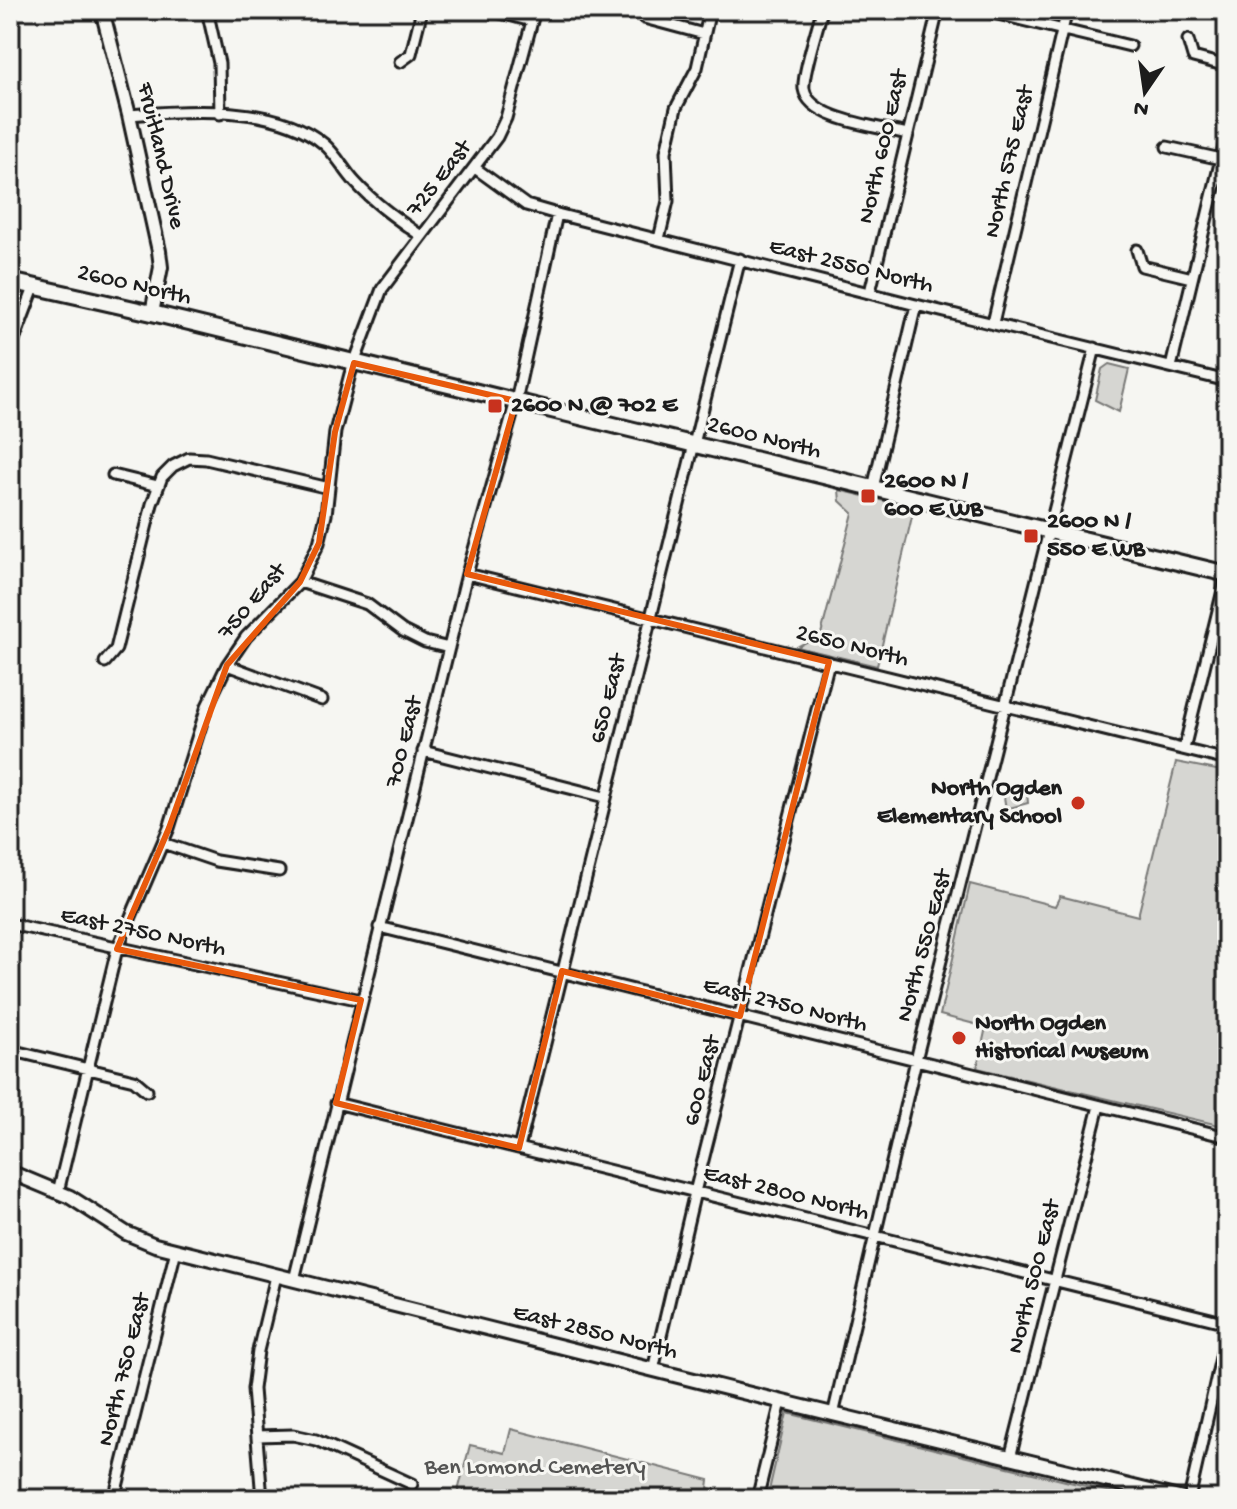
<svg xmlns="http://www.w3.org/2000/svg" width="1237" height="1509" font-family="'Gochi Hand',sans-serif">
<style>
.green{fill:#d6d6d2;stroke:#797977;stroke-width:2}
.lines{fill:none;stroke-linecap:round;stroke-linejoin:round}
.minor-casing{stroke:#1c1c1c;stroke-width:15}
.tertiary-casing{stroke:#1c1c1c;stroke-width:18}
.secondary-casing{stroke:#1c1c1c;stroke-width:20}
.minor{stroke:#f6f6f2;stroke-width:9}
.tertiary{stroke:#f6f6f2;stroke-width:12}
.secondary{stroke:#f6f6f2;stroke-width:14}
.marked{fill:none;stroke:#e8590c;stroke-width:6;stroke-linejoin:round}
.poi-dot{fill:#c8321e;stroke:#f6f6f2;stroke-width:3}
.labels{text-anchor:middle;dominant-baseline:central;stroke-width:6;stroke-linejoin:round;paint-order:stroke}
.street-label{font-size:24px;fill:#1c1c1c;stroke:#f6f6f2}
.poi-label{font-size:24px;font-weight:bold;fill:#1c1c1c;stroke:#f6f6f2;text-anchor:start}
.park-label{font-size:24px;fill:#545453;stroke:#f6f6f2}
</style>
<rect width="100%" height="100%" fill="#f6f6f2"/>
<filter id="ink" filterUnits="userSpaceOnUse"><feTurbulence type="fractalNoise" baseFrequency=".0125" numOctaves="2"/><feDisplacementMap in="SourceGraphic" scale="16" xChannelSelector="R" yChannelSelector="G"/><feConvolveMatrix kernelMatrix="1 2 1 2 8 2 1 2 1" color-interpolation-filters="sRGB"/></filter>
<g filter="url(#ink)">
<path class="green" d="M1109,364L1129,369L1119,412L1095,400L1102,369Z
M839,490L914,508L877,666L797,647L821,634L853,513L840,501Z
M1176,762L1227,772V1127L977,1068L986,1027L940,1015L970,884L1055,906L1060,896L1138,916Z
M1009,785L1022,787V793H1027L1028,803L1006,809L1004,797Z
M787,1413L1139,1499H767Z
M511,1429L709,1480L708,1488L755,1499H456L470,1445L505,1453Z"/>
<g class="lines">
<g class="minor-casing">
<path id="minor" d="M207,10L219,63L220,114
M489,10L532,21
M822,10C818,27 802,75 804,89C809,120 881,127 907,134
M981,10L1130,46
M644,18L704,34
M1188,40L1193,57L1227,66
M400,62L411,54L422,10
M129,115C188,110 277,104 324,144C336,154 344,170 355,182C374,203 397,219 421,236
M1167,147L1221,159
M475,168L526,205L557,214L916,305L1227,381
M659,239L668,201L666,152L676,108L697,68L710,10
M1137,250L1142,266L1192,278
M870,292L938,10
M993,323L1067,10
M10,351L35,285
M1171,367L1227,134
M113,475L158,486
M873,488L916,305
M467,574L1227,760
M300,582L367,604L403,631L425,642L449,648
M105,662L116,649L152,504L162,477L173,466L189,458L206,459L329,488
M227,665L322,700
M1184,749L1227,574
M423,751L605,797
M163,843L216,861L279,871
M10,924L361,1000
M379,927L1227,1137
M10,1050L134,1080L147,1091
M336,1103L1227,1323
M519,1148L740,259
M58,1192L117,949L169,828L207,706L227,665L246,637L300,582L319,543L326,515L335,432L350,374L382,289L497,137L506,118L535,10
M294,1280L467,574L516,401L557,214
M653,1370L695,1192L829,662
M833,1415L916,1060L1095,348
M257,1436L293,1435L316,1440L412,1484
M1010,1458L1099,1106
M114,1499L176,1250
M262,1499L253,1389L258,1351L276,1276
M757,1499L781,1402
M1189,1499L1227,1331"/>
</g>
<g class="tertiary-casing">
<path id="tertiary" d="M102,10L129,115L159,251L161,267L152,313
M10,1172L70,1197L126,1233L155,1245L738,1391L1183,1499"/>
</g>
<g class="secondary-casing">
<path id="secondary" d="M10,281L152,313L1227,574"/>
</g>
<use href="#minor" class="minor"/>
<use href="#tertiary" class="tertiary"/>
<use href="#secondary" class="secondary"/>
</g>
</g>
<path class="marked" d="M354,363L516,401L467,574L829,662L740,1016L562,971L519,1148L336,1103L361,1000L117,949L169,828L227,665L300,582L319,543L335,432Z"/>
<g class="poi-dot">
<rect x="487" y="398" width="16" height="16" rx="4"/>
<rect x="860" y="488" width="16" height="16" rx="4"/>
<rect x="1023" y="528" width="16" height="16" rx="4"/>
<circle cx="1078" cy="803" r="8"/>
<circle cx="959" cy="1038" r="8"/>
</g>
<g class="labels">
<g class="street-label">
<text transform="translate(884 147) rotate(-77)">North 600 East</text>
<text transform="translate(160 156) rotate(77)">Fruitland Drive</text>
<text transform="translate(1010 162) rotate(-77)">North 575 East</text>
<text transform="translate(440 179) rotate(-52)">725 East</text>
<text transform="translate(851 267) rotate(14)">East 2550 North</text>
<text transform="translate(134 286) rotate(13)">2600 North</text>
<text transform="translate(764 439) rotate(14)">2600 North</text>
<text transform="translate(253 602) rotate(-50)">750 East</text>
<text transform="translate(852 647) rotate(14)">2650 North</text>
<text transform="translate(609 699) rotate(-76)">650 East</text>
<text transform="translate(405 742) rotate(-76)">700 East</text>
<text transform="translate(143 933) rotate(12)">East 2750 North</text>
<text transform="translate(925 946) rotate(-75)">North 550 East</text>
<text transform="translate(785 1006) rotate(14)">East 2750 North</text>
<text transform="translate(703 1081) rotate(-76)">600 East</text>
<text transform="translate(786 1194) rotate(14)">East 2800 North</text>
<text transform="translate(1035 1277) rotate(-76)">North 500 East</text>
<text transform="translate(595 1333) rotate(14)">East 2850 North</text>
<text transform="translate(125 1370) rotate(-76)">North 750 East</text>
</g>
<g class="poi-label">
<text x="511" y="406">2600 N @ 702 E</text>
<text x="884" y="482">2600 N /<tspan x="884" dy="28">600 E WB</tspan></text>
<text x="1047" y="522">2600 N /<tspan x="1047" dy="28">550 E WB</tspan></text>
<text x="1062" y="789" text-anchor="end">North Ogden<tspan x="1062" dy="28">Elementary School</tspan></text>
<text x="975" y="1024">North Ogden<tspan x="975" dy="28">Historical Museum</tspan></text>
</g>
<g class="park-label">
<text x="535" y="1468">Ben Lomond Cemetery</text>
</g>
</g>
<rect width="1237" height="1509" fill="none" stroke="#f6f6f2" stroke-width="40"/>
<rect x="20" y="20" width="1197" height="1469" fill="none" stroke="#1c1c1c" stroke-width="3" filter="url(#ink)"/>
<g transform="translate(1145 92) rotate(193)" stroke="#f6f6f2" stroke-width="6" paint-order="stroke">
<path d="M0-6L14 30L0 20L-14 30Z" fill="#1c1c1c"/>
<text y="-12" font-size="22" font-weight="bold" text-anchor="middle" fill="#1c1c1c">N</text>
</g>
</svg>
